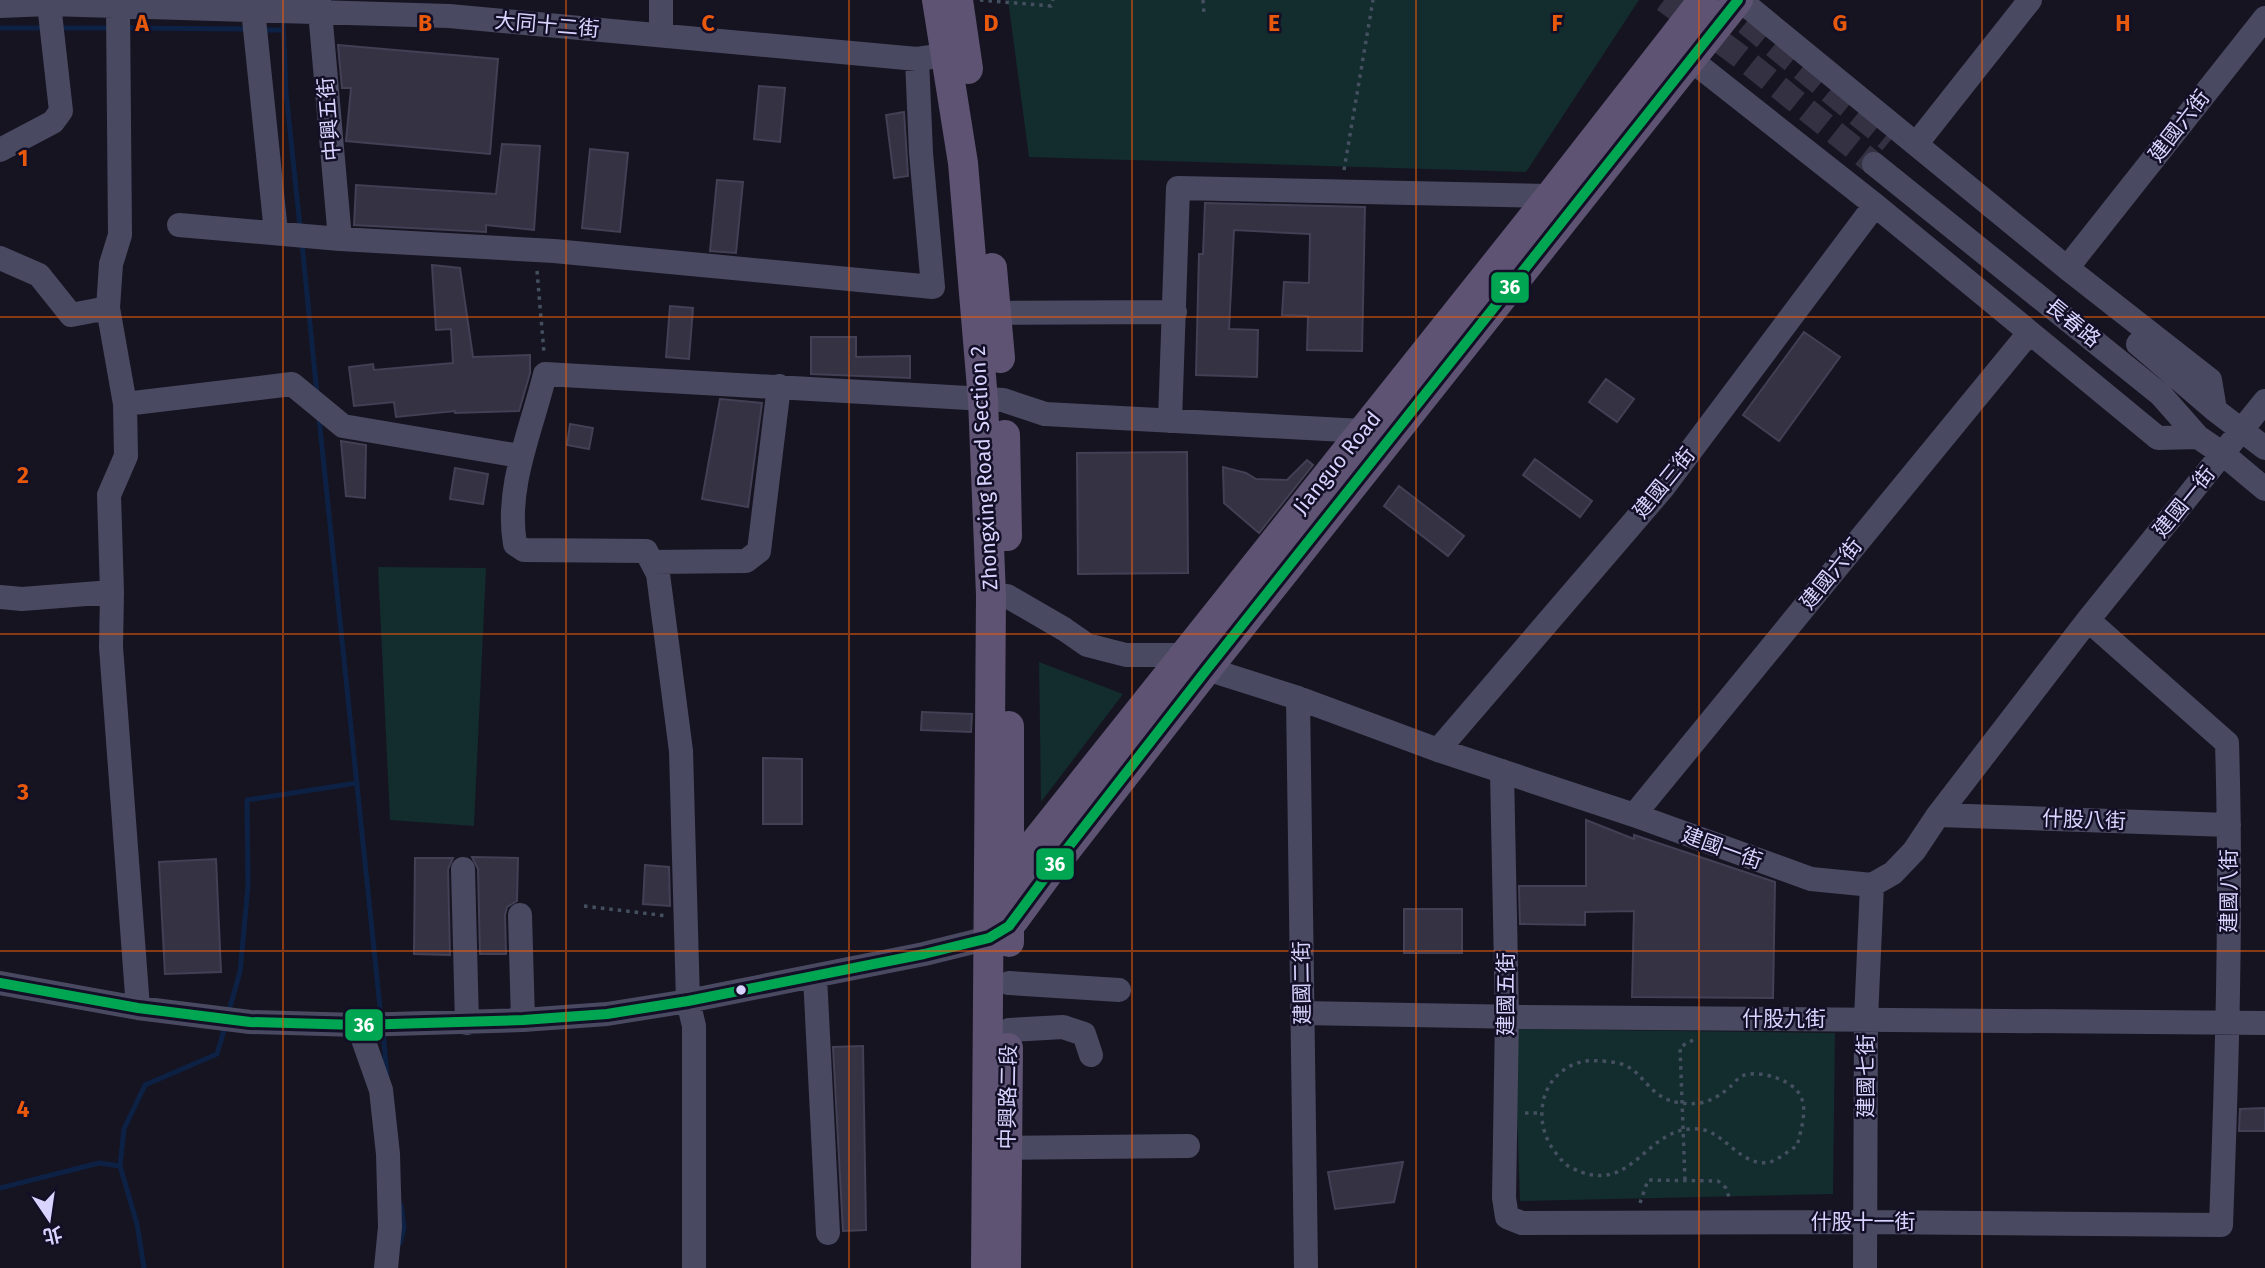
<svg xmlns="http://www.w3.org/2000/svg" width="2265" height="1268" font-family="'Fira Sans','Noto Sans TC',sans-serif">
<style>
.green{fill:#132c2d}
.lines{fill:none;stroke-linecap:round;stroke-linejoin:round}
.stream{stroke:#0d2144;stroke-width:5}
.building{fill:#343243;stroke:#433f54;stroke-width:2}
.minor-tunnel{stroke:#333142;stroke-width:24;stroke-dasharray:24 12;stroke-linecap:butt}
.path{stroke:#44505f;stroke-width:3.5;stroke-dasharray:3.5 5;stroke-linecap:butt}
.minor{stroke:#4a4962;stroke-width:24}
.major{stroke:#5e5373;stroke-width:30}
.bus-1-casing{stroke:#130f26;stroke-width:16}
.bus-1{stroke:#00a651;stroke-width:10}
.grid{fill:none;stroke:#e8590c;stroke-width:2;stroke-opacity:0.55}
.bus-dot{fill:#d9d4ff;stroke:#130f26;stroke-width:2.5}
.labels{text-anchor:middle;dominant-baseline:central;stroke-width:5;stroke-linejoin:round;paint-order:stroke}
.street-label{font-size:21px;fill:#d9d4ff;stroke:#130f26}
.grid-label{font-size:23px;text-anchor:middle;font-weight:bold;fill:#e8590c;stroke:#130f26;stroke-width:5;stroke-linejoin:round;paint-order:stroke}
.line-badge{stroke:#130f26;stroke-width:2.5}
.badge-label{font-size:19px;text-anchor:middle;font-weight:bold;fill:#fff}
</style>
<rect width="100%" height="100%" fill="#161421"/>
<path class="green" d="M1008,0H1639L1526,172L1029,157Z
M378,567L486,568L474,826L390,820Z
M1039,662L1123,694L1041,802Z
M1514,1029L1835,1033L1833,1194L1520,1201Z"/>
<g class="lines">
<path class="stream" d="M283,17L286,92L300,227
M0,28H46
M59,28H112
M126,28L249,29
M262,30H283
M302,244L317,394
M319,418L381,1017
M228,1014L240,972L248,886L247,800L357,783
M383,1031L387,1077
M120,1166L124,1129L145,1085L217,1054L225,1027
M0,1188L99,1163L120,1166L137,1224L144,1268
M400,1243L404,1228L401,1205"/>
</g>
<path class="building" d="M338,45L498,59L490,154L346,141L351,88H342Z
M759,86L785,88L780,142L754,139Z
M904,112L908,176L894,178L886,115Z
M502,144L540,146L534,230L486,225V232L354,225L356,185L496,194Z
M590,149L628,153L620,232L582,228Z
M717,180L743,182L736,253L710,251Z
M1205,203L1365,207L1362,351L1307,350L1308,316L1282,315L1284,282L1309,283L1310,234L1234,230L1229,329L1258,330L1257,377L1196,375L1199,254H1203Z
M432,265L460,268L473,357L530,355V373L519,411L455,413V411L396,417L394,402L354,406L349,367L373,364L374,370L453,363L451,329L436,330Z
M670,306L693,308L689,359L666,357Z
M1804,332L1840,357L1779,441L1743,415Z
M811,337H856V357L910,356V378L811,374Z
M1606,379L1634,399L1617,422L1589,402Z
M720,399L762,403L748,507L702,499Z
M570,424L593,428L589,449L567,445Z
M341,441L366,445L365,498L346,496Z
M1187,452L1188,573L1078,574L1077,453Z
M1535,459L1592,501L1580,517L1523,475Z
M1307,460L1313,465L1259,533L1224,503L1223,467L1246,473L1256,479L1287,480Z
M455,468L488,474L483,504L450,499Z
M1399,486L1464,536L1448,556L1384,506Z
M922,712L972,714L971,732L921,730Z
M763,758L802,759V824H763Z
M1586,820L1634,839V835L1775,882L1773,998L1632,997L1634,911L1585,912V925L1520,924L1519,886H1586Z
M472,857L518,858L517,901L507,907L505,915L506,954H480L478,869Z
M415,858H453L448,869L450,955L414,954Z
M216,859L221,972L165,974L159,862Z
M645,865L669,867L670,906L643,904Z
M1404,909H1462V953H1404Z
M863,1046L866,1230L843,1231L833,1047Z
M2265,1108V1131H2239L2240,1109Z
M1403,1162L1394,1202L1335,1209L1328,1172Z"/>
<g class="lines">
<path class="minor-tunnel" d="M1664,0L1741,57L1874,164
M1718,0L1890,141"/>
<path class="path" d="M980,0L1051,6L1053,0
M1203,0L1204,14
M1344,170L1373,0
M537,271L544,353
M584,906L667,916
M1603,1061C1609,1062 1618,1062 1624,1065C1645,1073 1649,1099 1681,1103C1701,1106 1715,1100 1730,1087C1733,1084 1738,1078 1742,1076C1750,1072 1765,1074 1774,1077C1812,1090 1806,1112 1797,1146C1789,1150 1778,1160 1770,1162C1743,1168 1726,1135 1704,1130C1646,1118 1635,1202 1570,1167C1564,1164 1560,1158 1555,1152C1531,1121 1540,1073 1581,1062C1588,1060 1596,1061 1603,1061Z
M1525,1113H1541
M1685,1180L1680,1047L1693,1040
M1640,1203L1648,1180L1718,1181L1726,1188L1730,1200"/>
<path class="minor" d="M252,0L276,232
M319,0L340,239
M1740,0L2067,268L2210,380L2215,410
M0,6L49,4L449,16L917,59L931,57
M118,8L120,235L111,264L108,308L125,404L126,456L109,495L112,592L111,647L138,1008
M661,34V0
M1692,44L1690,59L1875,205L2158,438L2198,437
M1917,143L2030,0
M0,150L53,122L61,111L49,4
M1874,164L2161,395L2198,437L2223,454L2265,489
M179,225L340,239L554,251L933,287L921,153L917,59
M0,258L39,275L71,315L108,308
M2067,268L2265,18
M980,313L1175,312
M2138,344L2215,410L2265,448
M125,404L292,384L343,426L520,456
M1170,421L1178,188L1550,196
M652,562L746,561L759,551L779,386
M991,595L1007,596L1064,629L1087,645L1126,655H1182L1207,669L1298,698L1438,750L1634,815L1811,879L1872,885L1893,873L1914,851L1938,815L2088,620L2265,401
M0,597L22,599L112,592
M1298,698L1306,1268
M1438,750L1662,489L1875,205
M1502,771L1507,1017L1504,1198L1507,1217L1522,1223L1866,1222L2221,1225C2227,1064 2232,904 2227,743L2088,620
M1634,815L2029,333
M1938,815L2229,825
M463,869L467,1023
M520,915L523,1020
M815,976L828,1233
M0,983L138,1008L250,1022L358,1025L523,1020L607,1014L688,1001L924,954L989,938L1004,929
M1009,983L1119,990
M1302,1013L1522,1017L2265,1023
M358,1025L381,1090L388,1154L390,1227L386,1268
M1009,1030L1063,1027L1084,1034L1091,1055
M990,1148L1188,1146
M694,1268V1026L688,1001L681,751L658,574L646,551L524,550L515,544C505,486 532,429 545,374L1003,400L1045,414L1363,431
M1865,1268L1866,1019L1872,885"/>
<path class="major" d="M937,0L963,163L983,400L991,595L986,1268
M958,0L968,69
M992,268L1000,358
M1005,435L1007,536
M1009,726V942
M1013,889L1036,841L1550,196L1703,0
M1014,920L1049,872L1207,669L1738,0
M1006,1268L1008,1048"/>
<g class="bus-1-casing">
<path id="bus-1" d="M0,983L138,1008L250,1022L358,1025L523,1020L607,1014L688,1001L924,954L989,938L1009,926L1049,872L1207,669L1738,0"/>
</g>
<use href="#bus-1" class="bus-1"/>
</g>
<path class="grid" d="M283,0V1268M566,0V1268M849,0V1268M1132,0V1268M1416,0V1268M1699,0V1268M1982,0V1268M0,317H2265M0,634H2265M0,951H2265"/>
<circle class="bus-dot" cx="741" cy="990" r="6"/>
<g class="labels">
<g class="street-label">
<text transform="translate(547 25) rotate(5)">大同十二街</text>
<text transform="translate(329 119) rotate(-95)">中興五街</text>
<text transform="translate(2179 126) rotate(-52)">建國六街</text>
<text transform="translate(2073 323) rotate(39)">長春路</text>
<text transform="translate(1337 463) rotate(-51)">Jianguo Road</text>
<text transform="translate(984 468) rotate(-93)">Zhongxing Road Section 2</text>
<text transform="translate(1664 483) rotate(-51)">建國三街</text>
<text transform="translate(2184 502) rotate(-51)">建國一街</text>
<text transform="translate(1831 574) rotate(-51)">建國六街</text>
<text transform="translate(2084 820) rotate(2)">什股八街</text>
<text transform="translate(1722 848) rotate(20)">建國一街</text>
<text transform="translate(2229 891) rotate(-90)">建國八街</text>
<text transform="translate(1302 983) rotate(-91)">建國二街</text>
<text transform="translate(1506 994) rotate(-90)">建國五街</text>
<text x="1784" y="1019">什股九街</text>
<text transform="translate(1866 1076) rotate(-90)">建國七街</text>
<text transform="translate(1008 1097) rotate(-89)">中興路二段</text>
<text x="1863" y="1222">什股十一街</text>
</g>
</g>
<g class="grid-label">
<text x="142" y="31">A</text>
<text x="425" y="31">B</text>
<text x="708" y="31">C</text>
<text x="991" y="31">D</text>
<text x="1274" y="31">E</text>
<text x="1557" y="31">F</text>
<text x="1840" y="31">G</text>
<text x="2123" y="31">H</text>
<text x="23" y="166">1</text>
<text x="23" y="483">2</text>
<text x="23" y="800">3</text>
<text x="23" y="1117">4</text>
</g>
<g class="line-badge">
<rect x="1490" y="271" width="40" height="33" rx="7" fill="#00a651"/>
<rect x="1035" y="847" width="40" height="34" rx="7" fill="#00a651"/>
<rect x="344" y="1008" width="40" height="34" rx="7" fill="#00a651"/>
</g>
<g class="badge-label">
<text x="1510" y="294">36</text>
<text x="1055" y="871">36</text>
<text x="364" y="1032">36</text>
</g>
<g transform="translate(49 1219) rotate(167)" stroke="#130f26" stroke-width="5" paint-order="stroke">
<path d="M0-5L12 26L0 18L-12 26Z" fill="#d9d4ff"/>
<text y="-10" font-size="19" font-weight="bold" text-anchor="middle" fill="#d9d4ff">北</text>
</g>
</svg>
